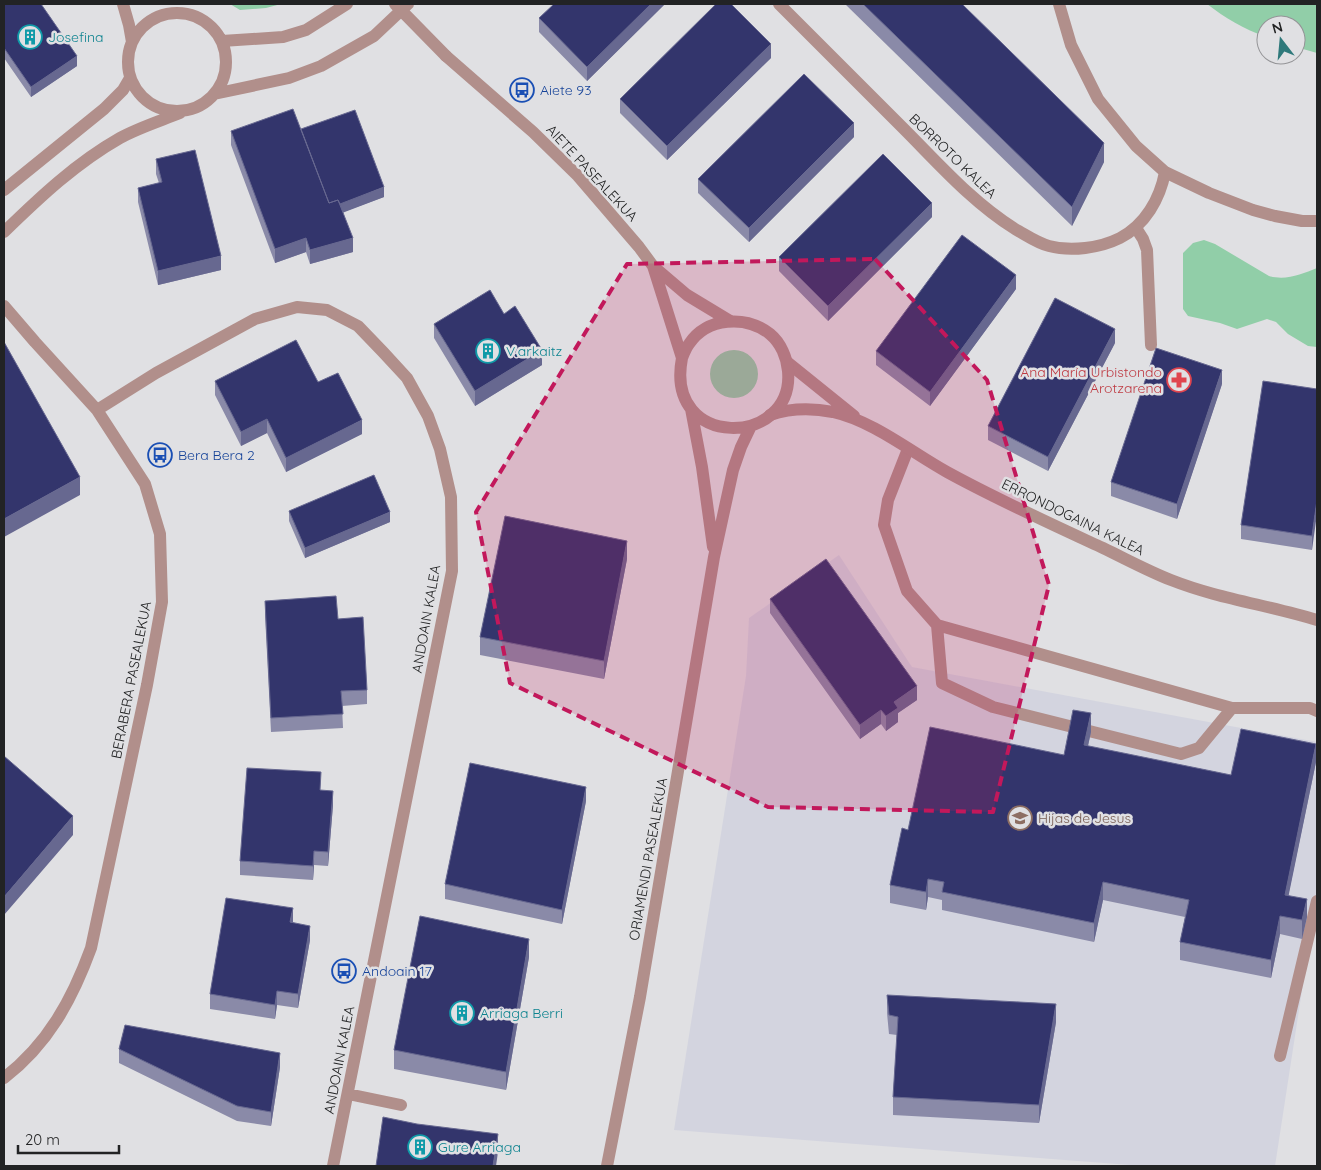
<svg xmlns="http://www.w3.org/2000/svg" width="1321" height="1170" font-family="Quicksand,sans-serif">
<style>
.built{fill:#d3d4df}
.green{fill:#91cea8}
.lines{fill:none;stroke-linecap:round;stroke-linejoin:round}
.service{stroke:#b18f8b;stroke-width:12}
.minor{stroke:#b18f8b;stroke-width:12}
.tertiary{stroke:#b18f8b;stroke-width:12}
.tertiary-bridge{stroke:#b18f8b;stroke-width:12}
.wall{fill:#8a8aa8}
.shaded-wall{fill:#676890}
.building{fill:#33356c;stroke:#676890}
.marked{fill:#c2185b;fill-opacity:0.2;stroke:#c2185b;stroke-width:4;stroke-dasharray:10 6;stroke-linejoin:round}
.labels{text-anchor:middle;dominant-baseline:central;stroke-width:5;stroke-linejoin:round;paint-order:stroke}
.culture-label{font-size:14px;fill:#0d838f;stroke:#e0e0e3;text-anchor:start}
.transit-label{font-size:14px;fill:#164399;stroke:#e0e0e3;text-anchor:start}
.street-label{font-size:14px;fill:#222324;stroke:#e0e0e3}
.health-label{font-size:14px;fill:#be3a42;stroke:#e0e0e3;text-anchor:end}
.education-label{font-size:14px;fill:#785e54;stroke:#e0e0e3;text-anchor:start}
</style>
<rect width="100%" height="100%" fill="#e0e0e3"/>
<path class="built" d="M839,555L912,667L1317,742V893L1275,1166H1143L674,1130L746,676L749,618Z"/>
<path class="green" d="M230,4H281L266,8L240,10Z
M1207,4H1317V53L1296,47V25H1266V37C1244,29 1225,18 1207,4Z
M1204,240L1215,244L1269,276C1286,281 1302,274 1317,268V347L1308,346L1288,334L1276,322L1267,319L1237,329L1220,323L1188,316L1183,309V253L1193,243Z
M710 374a24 24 0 1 1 48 0a24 24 0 1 1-48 0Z"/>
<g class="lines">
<path class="service" d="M1136,228L1143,239L1147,250L1151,345
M908,449L888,500L884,525L907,591L937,625L1232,708H1310L1317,711
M937,625L942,683L993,707L1181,754L1199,748L1232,708
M1280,1056L1317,901"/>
<path class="minor" d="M123,4L129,25L132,42
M779,4C820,45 861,86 903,128C939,164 972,202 1015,229C1026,235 1037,243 1049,246C1071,252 1100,248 1120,238C1145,225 1160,199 1165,172
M1059,4L1071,45L1098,99L1136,146L1165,172L1209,193L1253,210L1275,216L1302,221H1317
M128 62a49 49 0 1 1 98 0a49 49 0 1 1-98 0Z
M222,41L283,37L306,30L347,4
M214,94L289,78L321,66L374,36L408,4
M4,190L104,109L123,90L130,78
M4,232C40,197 76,163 120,138C138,128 160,121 180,113
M4,306L35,342L97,410L145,484L160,534L162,602L147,685L91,948C72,1000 48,1044 4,1078
M787,362L854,416
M97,410L156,373L255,319L297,307L327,310L358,326L383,352L407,378L428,416L440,449L451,497L452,571L333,1166
M770,415C791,408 812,408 833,412C873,421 911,452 947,472C998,500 1051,524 1103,548C1126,559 1148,571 1171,580C1219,599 1269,605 1317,620
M348,1094L401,1105"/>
<path class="tertiary" d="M446,56L533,132L578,176L639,247L653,266L687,295L730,321
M653,266L682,358C664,451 795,447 788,371C787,358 781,343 770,334C746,315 707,317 689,344C686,348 684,353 682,358
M691,409L702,467L713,547
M607,1166L640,997L714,557L733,470L741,447L751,426"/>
<path class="tertiary-bridge" d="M395,4L446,56"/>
</g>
<path class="wall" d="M665,4L587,81L539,32V18Z
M845,4H962L1104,162L1072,226Z
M4,5L77,66L31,97L4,58Z
M771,58L667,160L620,113V99Z
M231,131L384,197L343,212L353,252L310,264L306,252L275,263L231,145Z
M854,137L749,242L698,193V179Z
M156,159L221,270L158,285L138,202V188L159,183L156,174Z
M932,217L828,321L779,271V257Z
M1016,289L930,406L876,365V351Z
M504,314L542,365L475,406L434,338V324Z
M1115,343L1048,471L988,440V426Z
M215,381L318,382L362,434L286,472L267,433L241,446L215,395Z
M1222,384L1177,519L1111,496V482Z
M1317,389L1312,550L1241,539V525Z
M289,511L390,522L305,558L289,521Z
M627,559L604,679L480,655V637Z
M770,599L917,700L898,713V722L886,731L881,724L860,739L770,613Z
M265,601L338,619L367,690V704L342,706L343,728L271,732L265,615Z
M1091,732L1088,746L1231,775L1316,762L1288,896L1307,917L1302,939L1280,934L1271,978L1180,960V942L1185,917L1103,900L1094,942L942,910V900L928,897L926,910L890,903V885L908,830L1064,755Z
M321,790L333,805L328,866L314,865L313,880L240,875V861Z
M586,801L562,924L445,899V884Z
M293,923L310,940L298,1008L277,1005L275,1019L210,1009V994Z
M529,957L506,1090L394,1069V1050Z
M887,995L1056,1022L1039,1123L893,1115V1097L897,1035L889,1034L887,1013Z
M119,1049L280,1067L271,1126L237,1121L119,1063Z"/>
<path class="shaded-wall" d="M651,4H665L587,81V67Z
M771,44V58L667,160V146Z
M77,56V66L31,97V87Z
M854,123V137L749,242V228Z
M1104,143V162L1072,226V207Z
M384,187V197L329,218V208Z
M932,203V217L828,321V306Z
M306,238V252L275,263V249Z
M353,238V252L310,264V250Z
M221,256V270L158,285V271Z
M1016,275V289L930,406V392Z
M1115,329V343L1048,471V457Z
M542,350V365L475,406V391Z
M1222,370V384L1177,519V504Z
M267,419V433L241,446V432Z
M362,420V434L286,472V458Z
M80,477V495L4,537V519Z
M1317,500V514L1312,550V536Z
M390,512V522L305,558V548Z
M627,541V559L604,679V661Z
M917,686V700L898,713V722L886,731V716L894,702Z
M881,710V724L860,739V725Z
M1091,713V732L1084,763V745Z
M1316,744V762L1285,913V895Z
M586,787V801L562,924V910Z
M333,791V805L328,866V852Z
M73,816V835L4,915V897Z
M314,851V865L313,880V866Z
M928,879V897L926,910V892Z
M1103,882V900L1094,942V923Z
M1307,899V917L1302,939V920Z
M293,908V922H290Z
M1280,916V934L1271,978V960Z
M310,926V940L298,1008V994Z
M529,939V957L506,1090V1072Z
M277,991V1005L275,1019V1005Z
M1056,1004V1022L1039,1123V1105Z
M280,1053V1067L271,1126V1112Z
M498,1134V1152L496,1166H493Z"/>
<path class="building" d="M6,4H41L77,56L31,87L4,48V5Z
M554,4H651L587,67L539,18Z
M716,4H731L771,44L667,146L620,99Z
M863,4H962L1104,143L1072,207Z
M804,74L854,123L749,228L698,179Z
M293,109L329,203L338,200L353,238L310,250L306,238L275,249L231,131Z
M355,110L384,187L340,204L338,200L329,203L301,129Z
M195,150L221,256L158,271L138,188L162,182L156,159Z
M883,154L932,203L828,306L779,257Z
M962,235L1016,275L930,392L876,351Z
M490,290L504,314L515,306L542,350L475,391L434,324Z
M1055,298L1115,329L1048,457L988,426Z
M296,340L318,382L338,373L362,420L286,458L267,419L241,432L215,381Z
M4,342L80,477L4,519Z
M1156,348L1222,370L1177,504L1111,482Z
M1263,381L1317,389V500L1312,536L1241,525Z
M374,475L390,512L305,548L289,511Z
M505,516L627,541L604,661L480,637Z
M826,559L917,686L894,702L898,708L886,716L881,710L860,725L770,599Z
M336,596L338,619L363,617L367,690L341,691L343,714L271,718L265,601Z
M1073,710L1091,713L1084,745L1231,775L1241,729L1316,744L1285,895L1307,899L1302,920L1280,916L1271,960L1180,942L1189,900L1103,882L1094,923L942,892L944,882L928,879L926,892L890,885L902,828L908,830L930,727L1064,755Z
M4,756L73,816L4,897Z
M470,763L586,787L562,910L445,884Z
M247,768L321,772L320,790L333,791L328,852L314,851L313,866L240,861Z
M226,898L293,908L290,922L310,926L298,994L277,991L275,1005L210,994Z
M420,916L529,939L506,1072L394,1050Z
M887,995L1056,1004L1039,1105L893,1097L898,1017L889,1015Z
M125,1025L280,1053L271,1112L237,1106L119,1049Z
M383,1117L417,1124L498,1134L493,1166H376Z"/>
<path class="marked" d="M875,259L987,380L1049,585L993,812L768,807L510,683L476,512L627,264Z"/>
<defs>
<g id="building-ring" transform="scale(1.25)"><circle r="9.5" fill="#e0e0e3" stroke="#0f9aa8" stroke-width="1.5"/><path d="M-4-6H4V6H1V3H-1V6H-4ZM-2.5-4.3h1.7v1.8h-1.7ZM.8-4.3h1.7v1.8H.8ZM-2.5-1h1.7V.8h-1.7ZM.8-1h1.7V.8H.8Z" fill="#0f9aa8"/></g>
<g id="bus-ring" transform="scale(1.25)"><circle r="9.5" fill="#e0e0e3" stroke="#1a4fb4" stroke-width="1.5"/><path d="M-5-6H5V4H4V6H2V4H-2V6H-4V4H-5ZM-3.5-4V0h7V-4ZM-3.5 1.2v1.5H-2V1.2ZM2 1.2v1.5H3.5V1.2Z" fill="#1a4fb4"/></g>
<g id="pharmacy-ring" transform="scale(1.25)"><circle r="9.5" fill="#e0e0e3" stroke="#e0444e" stroke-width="1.5"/><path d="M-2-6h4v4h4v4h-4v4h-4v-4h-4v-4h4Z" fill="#e0444e"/></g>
<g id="school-ring" transform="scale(1.25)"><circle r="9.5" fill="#e0e0e3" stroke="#8d6e63" stroke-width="1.5"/><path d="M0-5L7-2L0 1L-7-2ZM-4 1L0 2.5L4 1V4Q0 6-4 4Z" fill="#8d6e63"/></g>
</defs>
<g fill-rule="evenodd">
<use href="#building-ring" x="30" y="37"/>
<use href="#bus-ring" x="522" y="90"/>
<use href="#building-ring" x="488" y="351"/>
<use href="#pharmacy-ring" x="1179" y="380"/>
<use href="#bus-ring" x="160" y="455"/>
<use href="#school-ring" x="1020" y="818"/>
<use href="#bus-ring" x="344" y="971"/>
<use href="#building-ring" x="462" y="1013"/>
<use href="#building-ring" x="420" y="1147"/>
</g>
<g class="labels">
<g class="culture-label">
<text x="48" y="37">Josefina</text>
<text x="506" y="351">V.arkaitz</text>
<text x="480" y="1013">Arriaga Berri</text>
<text x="438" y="1147">Gure Arriaga</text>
</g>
<g class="transit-label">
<text x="540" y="90">Aiete 93</text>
<text x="178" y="455">Bera Bera 2</text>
<text x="362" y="971">Andoain 17</text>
</g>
<g class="street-label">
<text transform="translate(953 156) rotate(44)">BORROTO KALEA</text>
<text transform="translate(592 173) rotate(47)">AIETE PASEALEKUA</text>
<text transform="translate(1073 517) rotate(26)">ERRONDOGAINA KALEA</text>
<text transform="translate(426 619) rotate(-80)">ANDOAIN KALEA</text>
<text transform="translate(131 680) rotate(-79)">BERABERA PASEALEKUA</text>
<text transform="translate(648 859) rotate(-80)">ORIAMENDI PASEALEKUA</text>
<text transform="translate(339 1060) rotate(-79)">ANDOAIN KALEA</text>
</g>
<g class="health-label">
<text x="1162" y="372">Ana María Urbistondo<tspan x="1162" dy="16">Arotzarena</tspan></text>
</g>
<g class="education-label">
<text x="1038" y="818">Hijas de Jesus</text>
</g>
</g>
<rect width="1321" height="1170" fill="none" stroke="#222324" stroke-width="10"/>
<g transform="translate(1281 40) rotate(344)"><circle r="24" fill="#e0e0e3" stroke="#949497"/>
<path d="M0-4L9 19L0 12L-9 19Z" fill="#2f797b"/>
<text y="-8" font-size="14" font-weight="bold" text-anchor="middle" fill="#222324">N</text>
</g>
<path d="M18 1145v8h101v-8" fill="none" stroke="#222324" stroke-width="2.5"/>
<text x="25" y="1145" font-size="15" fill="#222324" stroke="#e0e0e3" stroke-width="4" paint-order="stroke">20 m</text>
</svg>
